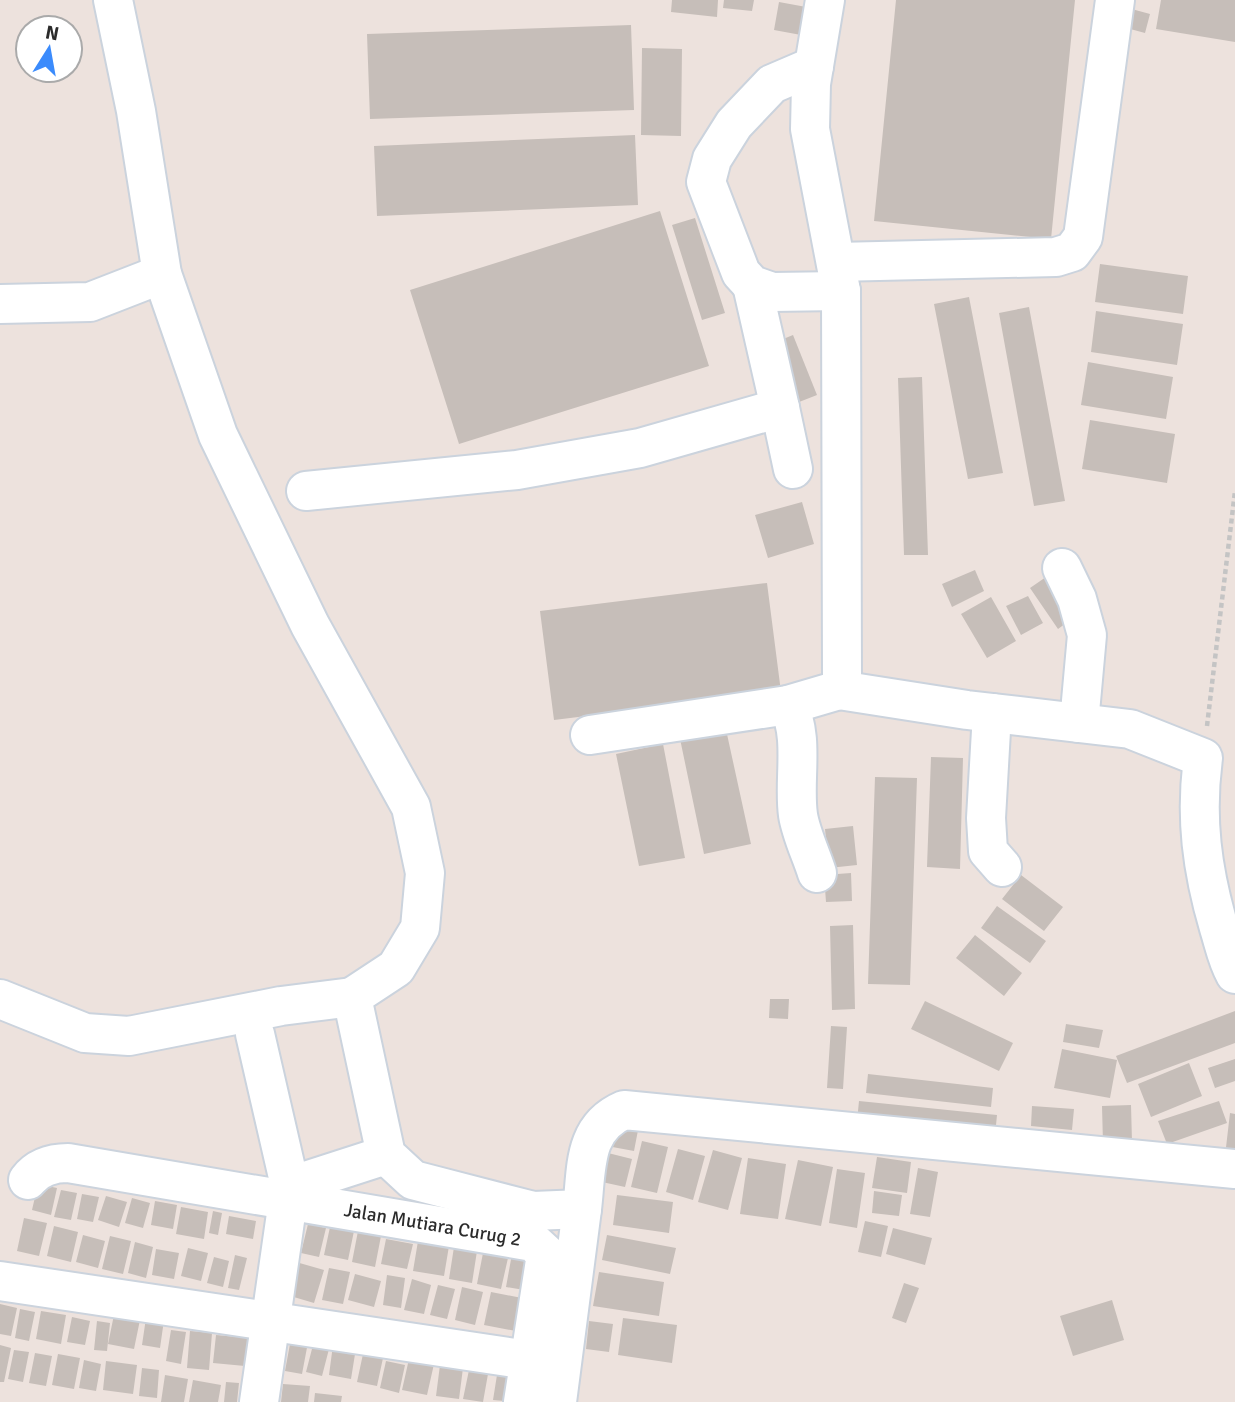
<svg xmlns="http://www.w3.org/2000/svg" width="1235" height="1402" font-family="Signika,sans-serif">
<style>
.building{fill:#c6beb9}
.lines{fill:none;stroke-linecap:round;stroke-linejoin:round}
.minor-casing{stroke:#cbd3dd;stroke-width:42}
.path{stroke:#c4c4c4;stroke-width:4.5;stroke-dasharray:5 3.5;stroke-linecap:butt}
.minor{stroke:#fff;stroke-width:38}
.labels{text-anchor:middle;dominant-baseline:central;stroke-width:5;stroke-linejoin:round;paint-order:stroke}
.street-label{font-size:19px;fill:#2b2b2b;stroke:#fff}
</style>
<rect width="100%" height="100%" fill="#ede2dd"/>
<path class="building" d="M672,0H718L717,17L671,12Z
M724,0H754L752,11L723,8Z
M896,0H1075L1051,239L874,221Z
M1161,0H1235V42L1156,29Z
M779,2L817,9L812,37L774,30Z
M1128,8L1150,14L1145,33L1123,27Z
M631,25L634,110L370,119L367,34Z
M642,48L682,49L681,136L641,135Z
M635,135L638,205L377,216L374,146Z
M660,211L709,366L459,444L410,290Z
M695,218L725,313L702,320L672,225Z
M1100,264L1188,276L1183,314L1095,302Z
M969,297L1003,473L968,479L934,304Z
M1029,307L1065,501L1034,506L999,313Z
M1096,311L1183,324L1177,365L1091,352Z
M793,335L817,395L794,404L771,344Z
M1088,362L1173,377L1166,419L1081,405Z
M922,377L928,555H904L898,378Z
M1090,420L1175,434L1167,483L1082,469Z
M802,502L814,544L768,558L755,515Z
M975,570L984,591L952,607L942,584Z
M1046,577L1073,618L1058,629L1030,588Z
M767,583L781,692L554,720L540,611Z
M1028,596L1043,623L1021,635L1006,606Z
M991,597L1016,641L987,658L961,614Z
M725,725L751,844L704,854L679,734Z
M663,744L685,858L639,866L616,754Z
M931,757L963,758L960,869L927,867Z
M875,777L917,778L910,985L868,984Z
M853,826L857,865L829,868L825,829Z
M851,873L852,901L826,902L824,875Z
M1021,875L1063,907L1044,931L1002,899Z
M997,906L1046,941L1030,963L981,928Z
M853,925L855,1009L832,1010L830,926Z
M975,935L1022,973L1004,996L956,958Z
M770,999H789L788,1019L769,1018Z
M925,1001L1013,1043L999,1071L911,1029Z
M1235,1011V1043L1127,1083L1116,1056Z
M1066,1024L1103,1030L1099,1048L1063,1042Z
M831,1026L847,1027L843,1089L827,1088Z
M1062,1049L1117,1060L1110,1098L1054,1088Z
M1235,1059V1081L1215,1088L1208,1068Z
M1189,1063L1202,1096L1151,1117L1138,1084Z
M868,1074L993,1088L991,1107L866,1093Z
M859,1101L997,1115L995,1135L857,1121Z
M1219,1101L1227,1123L1167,1144L1158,1121Z
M1131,1105L1132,1142L1103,1143L1102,1106Z
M1032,1106L1074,1109L1072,1130L1031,1126Z
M1230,1113L1235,1114V1157L1225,1156Z
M612,1119L639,1125L634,1151L607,1146Z
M642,1141L668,1147L657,1193L631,1187Z
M678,1149L705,1156L693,1200L666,1192Z
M713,1150L742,1158L728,1210L698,1202Z
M608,1153L632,1159L625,1187L602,1182Z
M877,1157L911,1162L907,1193L872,1188Z
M748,1158L786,1164L778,1219L740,1214Z
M798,1160L833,1167L821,1226L785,1219Z
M918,1168L938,1172L930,1217L910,1214Z
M837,1169L865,1173L857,1228L829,1223Z
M38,1184L57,1188L51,1215L32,1210Z
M61,1190L77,1193L71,1220L54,1217Z
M874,1191L902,1195L899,1216L872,1213Z
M82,1194L99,1197L93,1222L77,1219Z
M617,1195L673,1202L669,1233L613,1225Z
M106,1196L127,1202L119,1227L98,1220Z
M132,1198L150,1203L143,1228L125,1223Z
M155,1201L177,1205L173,1229L151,1225Z
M181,1207L208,1212L204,1239L176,1234Z
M213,1211L222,1213L218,1235L209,1233Z
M229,1216L256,1221L253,1239L226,1234Z
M24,1218L47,1223L39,1256L17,1251Z
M865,1221L888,1226L881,1257L858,1252Z
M308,1224L326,1228L319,1257L301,1253Z
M54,1226L78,1232L71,1262L47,1256Z
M330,1227L354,1231L348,1260L324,1255Z
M893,1228L932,1238L925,1265L886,1254Z
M358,1231L381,1236L375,1267L352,1262Z
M83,1235L105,1241L98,1268L76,1262Z
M607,1235L676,1248L670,1274L602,1260Z
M110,1236L131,1241L123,1274L102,1269Z
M386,1239L413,1244L407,1269L381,1264Z
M418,1241L449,1246L444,1276L413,1271Z
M135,1242L153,1247L146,1278L128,1273Z
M454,1247L477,1251L472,1283L449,1279Z
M188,1248L208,1253L201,1281L181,1276Z
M156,1249L179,1253L174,1279L152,1275Z
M483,1253L508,1258L501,1289L477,1284Z
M512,1254L542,1259L536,1292L506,1287Z
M235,1255L247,1258L239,1290L228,1288Z
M214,1257L229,1261L223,1287L207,1283Z
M296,1262L324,1270L314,1303L287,1295Z
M329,1268L350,1272L343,1304L322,1300Z
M599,1272L664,1282L659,1316L593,1306Z
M355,1274L381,1281L374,1307L348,1300Z
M387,1275L405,1278L401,1308L383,1305Z
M412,1279L431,1285L424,1314L404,1310Z
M904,1283L919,1288L906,1323L892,1318Z
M438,1285L455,1289L447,1319L430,1315Z
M462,1287L483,1292L475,1325L455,1320Z
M491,1292L522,1298L516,1331L484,1325Z
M1112,1300L1124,1340L1073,1356L1060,1316Z
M0,1304L17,1308L11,1336L0,1334Z
M20,1309L35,1312L29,1341L15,1338Z
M115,1310L141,1315L134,1349L108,1344Z
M41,1311L66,1315L61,1344L36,1339Z
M72,1317L90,1321L85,1345L67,1342Z
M146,1318L164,1320L160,1348L142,1345Z
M623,1318L677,1325L672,1363L618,1355Z
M97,1321L110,1323L107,1351L94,1350Z
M589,1321L613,1324L609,1352L586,1349Z
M171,1330L186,1332L181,1364L166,1361Z
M190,1331L212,1333L209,1370L187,1368Z
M292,1333L309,1337L302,1374L285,1371Z
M216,1335L248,1338L245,1366L213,1363Z
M0,1345L11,1348L4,1382H0Z
M313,1345L329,1349L322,1376L306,1372Z
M333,1345L356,1348L351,1379L329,1375Z
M14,1350L29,1352L23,1382L8,1379Z
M35,1353L52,1356L46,1386L29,1383Z
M58,1354L80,1358L74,1389L52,1385Z
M363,1354L383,1358L377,1386L357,1382Z
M409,1359L434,1364L427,1395L402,1390Z
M84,1360L101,1364L96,1391L79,1388Z
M106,1361L137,1365L133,1394L103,1390Z
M386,1361L405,1365L399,1393L380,1388Z
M440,1365L463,1368L459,1399L436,1396Z
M142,1368L159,1370L157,1398L139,1396Z
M469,1370L488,1374L483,1402L463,1399Z
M165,1375L188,1379L184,1402H161Z
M497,1375L521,1379L517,1402L493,1400Z
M193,1380L221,1385L218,1402H189Z
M226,1382L239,1383L237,1402H224Z
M283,1384L310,1386L308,1402H281Z
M315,1393L342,1396L341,1402H314Z"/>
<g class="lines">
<g class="minor-casing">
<g id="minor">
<path d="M113,0L136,111L162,274L218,435L310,625L411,807L425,873L420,928L396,968L352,997L386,1155L413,1180L533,1211L582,1209C587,1169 582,1128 624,1110L1235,1169"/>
<path d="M814,66L772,84L734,124L712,159L706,182L741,273L752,285L772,292L841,291"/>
<path d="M836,262L1056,257L1072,252L1083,237L1115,0"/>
<path d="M0,304L90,302L162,274"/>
<path d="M780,408L793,469"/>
<path d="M306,491L517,470L640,448L780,408L752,285"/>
<path d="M1062,568L1077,599L1087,635L1079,723"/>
<path d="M839,690L967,710L1130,729L1203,758C1195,818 1202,870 1219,928C1224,944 1227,960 1235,974"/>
<path d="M788,705C805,738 793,780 798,815C801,834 811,854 817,873"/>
<path d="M992,713L986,818L988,851L1002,867"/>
<path d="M590,735L788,705L839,690L842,677L841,291L810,129L811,84L825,0"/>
<path d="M0,999L85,1033L129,1036L281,1006L352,997"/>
<path d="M255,1034L290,1186L259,1402"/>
<path id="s1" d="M28,1180C38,1167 52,1163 68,1163L533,1242L546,1254L523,1402"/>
<path d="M290,1186L386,1155"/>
<path d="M0,1281L528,1360"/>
<path d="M557,1402L582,1209"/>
</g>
</g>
<path class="path" d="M1207,726L1235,491"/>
<use href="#minor" class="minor"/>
</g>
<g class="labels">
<g class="street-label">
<text stroke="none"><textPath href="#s1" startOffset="415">Jalan Mutiara Curug 2</textPath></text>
</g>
</g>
<g transform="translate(49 49) rotate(11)"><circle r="33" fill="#ffffff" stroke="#aaaaaa" stroke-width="2"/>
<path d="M0-5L12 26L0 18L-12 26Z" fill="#3b8bfc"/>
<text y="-10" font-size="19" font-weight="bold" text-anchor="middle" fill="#2b2b2b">N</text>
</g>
</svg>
